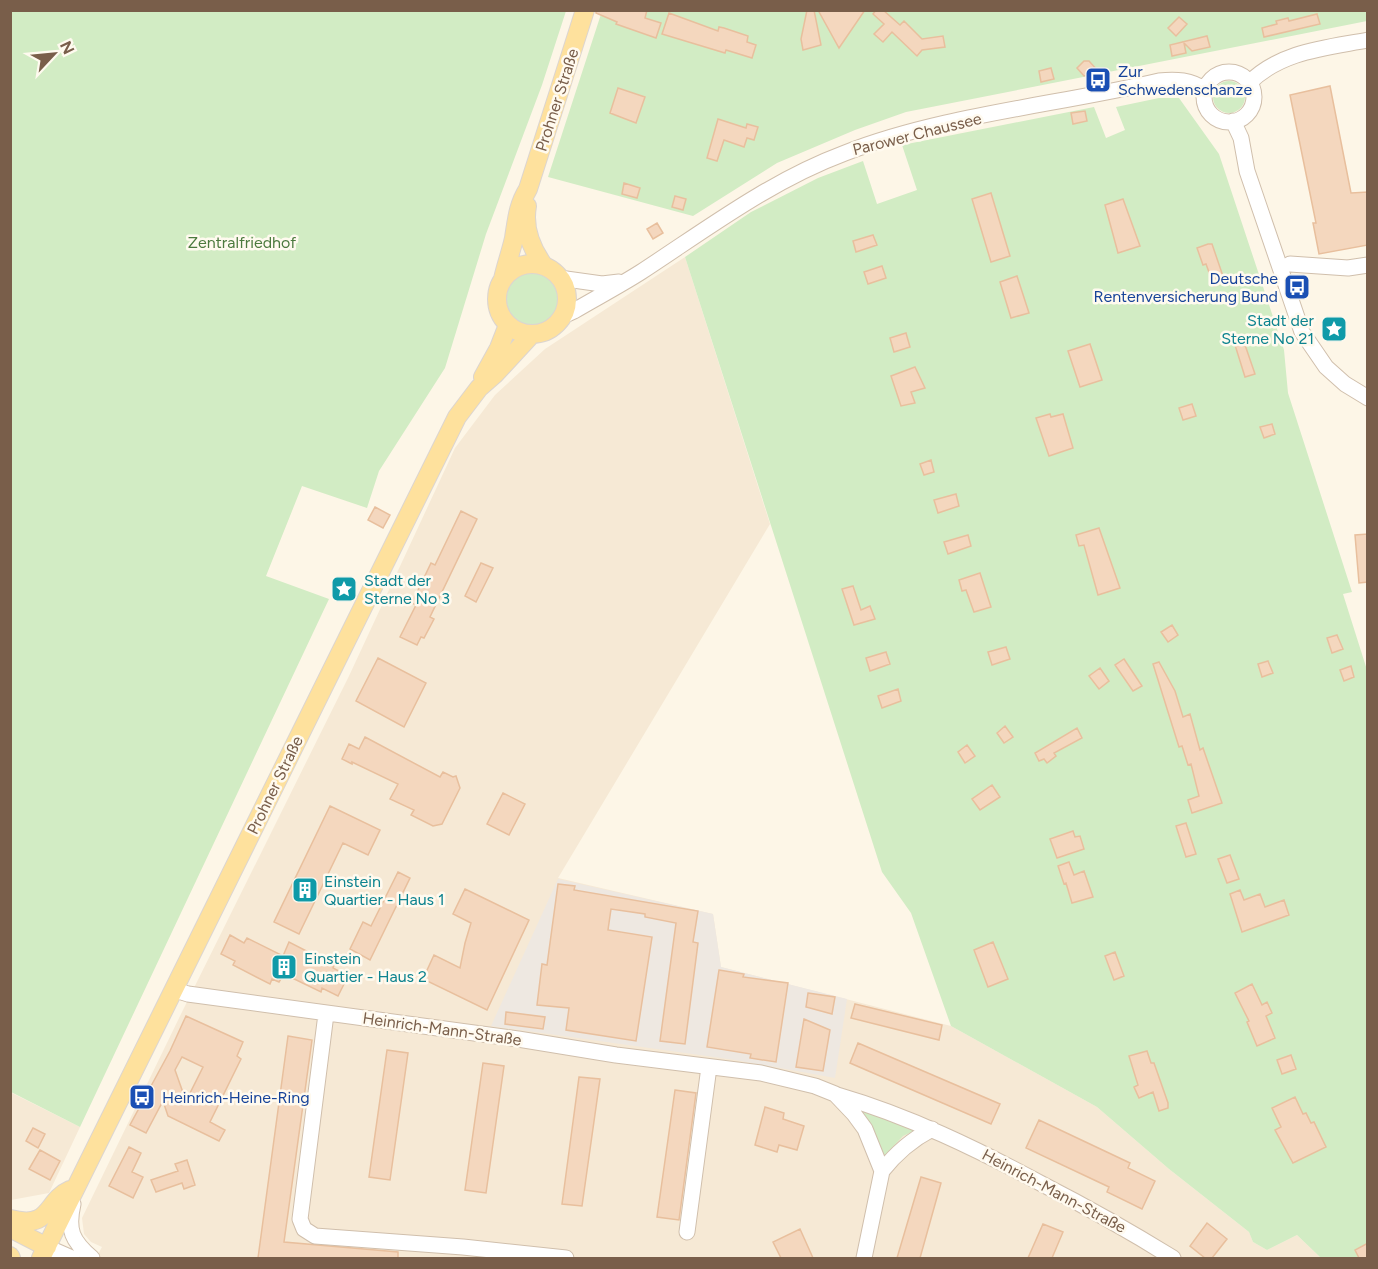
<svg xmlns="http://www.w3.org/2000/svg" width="1378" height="1269" font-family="Figtree,sans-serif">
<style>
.residential{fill:#f6e9d5}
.industrial{fill:#eee8e1}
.green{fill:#d2ecc4}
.building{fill:#f4d7be;stroke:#e8bf9d;stroke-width:1.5;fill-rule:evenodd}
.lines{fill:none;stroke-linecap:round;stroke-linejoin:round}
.minor-casing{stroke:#d0bfac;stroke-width:17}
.major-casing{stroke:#dcd5d0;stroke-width:20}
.minor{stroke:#fff;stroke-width:15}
.major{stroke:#fee19d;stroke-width:18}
.labels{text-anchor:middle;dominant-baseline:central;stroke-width:5;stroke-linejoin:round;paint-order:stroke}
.transit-label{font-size:16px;fill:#164399;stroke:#fffaef;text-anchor:start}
.street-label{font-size:16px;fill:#795e4a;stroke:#fffaef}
.park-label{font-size:16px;fill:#4c7a3e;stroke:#fffaef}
.culture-label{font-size:16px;fill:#0d838f;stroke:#fffaef;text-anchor:start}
</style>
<rect width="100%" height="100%" fill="#fdf6e7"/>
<path class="residential" d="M685,257L770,524L558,878L713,914L721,967L951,1026L1097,1107L1169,1169L1249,1232L1253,1242L1267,1250L1297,1235L1321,1258H96L102,1247L91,1242L84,1234L82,1218L181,1014L349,676L455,448L495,395L545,349Z
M10,1092L80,1127L49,1193L11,1200Z"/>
<path class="industrial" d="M558,879L713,914L721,967L847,999L835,1078L735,1060L491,1026Z"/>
<path class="green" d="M10,11H566L542,85L486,234L445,368L379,471L367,508L302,486L266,576L329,599L80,1127L11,1092Z
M602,11H1367V21L906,112L855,130L777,163L693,216L548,177Z
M1213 97a16 16 0 1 1 32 0a16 16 0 1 1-32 0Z
M1159,98H1179L1219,154L1284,350L1288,393L1352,592L1343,594L1367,670V1258H1321L1297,1235L1267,1250L1253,1242L1249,1232L1169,1169L1097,1107L951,1026L911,913L882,872L685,257L751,212L818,178L863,161L877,204L917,190L902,145L1094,107L1106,138L1125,130L1116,107Z
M504 300a27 27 0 1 1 54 0a27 27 0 1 1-54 0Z
M852,1105L916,1130L903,1136L882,1158Z"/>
<path class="building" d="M596,10H647L645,18L661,23L656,38L616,24L617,22L596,13Z
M807,10H814L821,45L803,50L801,39Z
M818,10H865L839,48Z
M876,10H883L900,25L904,21L922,39L943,36L945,47L922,50L917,56L892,32L883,42L874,34L884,24L873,14Z
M669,13L718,31L719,27L724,28L748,36L747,42L756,45L752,58L726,50L725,53L662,34Z
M1317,14L1320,24L1264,37L1262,28L1277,24L1276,21L1288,18L1289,21Z
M1179,17L1187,24L1176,36L1168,28Z
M1207,36L1210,47L1192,51L1184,43L1186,53L1172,56L1170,45Z
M1084,61H1089L1099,72L1084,76L1077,68Z
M1051,68L1054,79L1041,82L1039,71Z
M1330,86L1351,193L1368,192V245L1319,254L1313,223H1316L1290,95Z
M618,88L645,97L636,123L610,113Z
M1085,111L1087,121L1073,124L1071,113Z
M718,119L746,128L747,124L758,127L754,140L747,138L744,147L724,140L717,161L707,158Z
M624,183L640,188L637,198L622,194Z
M991,193L1010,256L991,262L972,199Z
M675,196L686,199L683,210L672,207Z
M1123,199L1140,246L1118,253L1105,205Z
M657,223L663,233L653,239L647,229Z
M873,235L877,245L856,252L853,241Z
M1208,244H1212L1225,282L1214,286L1206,264L1203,265L1197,248Z
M882,266L886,278L868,284L864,272Z
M1017,276L1029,313L1011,318L1000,282Z
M906,333L910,347L894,352L890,338Z
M1244,342L1255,374L1245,377L1235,345Z
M1090,344L1102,380L1080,387L1068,351Z
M915,367L925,388L911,392L915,403L901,406L891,376Z
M1192,404L1196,416L1183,420L1179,408Z
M1050,414L1051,417L1063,414L1073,448L1049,456L1036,418Z
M1272,424L1275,434L1264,438L1260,427Z
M931,460L934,472L924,475L920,464Z
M956,494L959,506L938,513L934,500Z
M375,507L390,515L383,528L368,520Z
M461,511L477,519L430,617L434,619L424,638L421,637L417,645L400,637L416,605L412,603L431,563L435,565Z
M1099,528L1120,588L1098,595L1084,545L1079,546L1076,535Z
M1368,534V582L1359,583L1355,535Z
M968,535L971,546L948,554L944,542Z
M481,563L493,568L476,602L465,596Z
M980,573L991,607L974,612L966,590L962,591L959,580Z
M853,586L861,610L870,606L875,619L854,625L842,589Z
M1172,625L1178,635L1168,642L1161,632Z
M1337,635L1343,649L1332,653L1327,638Z
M1006,647L1010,659L992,665L988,652Z
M886,652L890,664L870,671L866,658Z
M378,658L426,683L404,727L356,701Z
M1124,659L1142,686L1133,691L1115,665Z
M1268,661L1273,673L1262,677L1258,664Z
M1159,662L1175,691L1183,717L1190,714L1200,750L1203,748L1222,803L1192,813L1188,800L1199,796L1191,764L1188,765L1182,746L1179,747L1153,664Z
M1351,666L1354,677L1344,681L1340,670Z
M1100,668L1109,681L1099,689L1089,676Z
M898,689L901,701L882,708L878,696Z
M1005,726L1013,737L1004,743L997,733Z
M1077,728L1082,738L1054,753L1056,756L1047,763L1044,759L1039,761L1035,753Z
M365,737L440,777L443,772L453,777L456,776L460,788L442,824L433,826L411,815L414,810L390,799L398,784L352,762V764L342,759L349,744L359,749Z
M967,745L975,756L965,763L958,752Z
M992,785L1000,797L980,810L972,799Z
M503,793L525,804L509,835L487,824Z
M330,806L380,830L368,855L343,843L299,934L274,922Z
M1186,823L1196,854L1186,857L1176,826Z
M1073,831L1075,837L1080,836L1084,849L1057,858L1050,839Z
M1230,855L1239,879L1227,883L1218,859Z
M1069,862L1074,875L1084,871L1093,897L1072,903L1066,883L1064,884L1058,866Z
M398,872L410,878L370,960L350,949L363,922L371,926Z
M558,884L575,886L574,890L698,911L693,942L698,943L685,1044L660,1041L676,923L645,917V914L611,909L608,930L652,937L636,1041L566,1030L569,1008L537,1005L542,964L547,965Z
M465,889L529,920L487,1010L423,979L434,955L460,968L465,943L471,923L453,914Z
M1240,890L1244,900L1260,894L1265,907L1284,900L1289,915L1242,932L1230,894Z
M230,935L244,943L247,938L283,956L289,942L334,965L333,968L348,976L338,996L322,988L321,992L284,974L279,982L272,979L270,984L233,965L235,961L221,954Z
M993,942L1008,979L988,987L974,950Z
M1115,952L1124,976L1114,980L1105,956Z
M719,970L744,974L743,977L788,983L776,1062L750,1058L751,1054L707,1047Z
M1252,984L1262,1005L1267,1002L1272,1013L1266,1016L1275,1038L1257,1046L1247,1022L1249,1021L1235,993Z
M808,993L835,997L832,1014L806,1007Z
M855,1004L942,1025L939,1040L851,1018Z
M506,1012L545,1017L543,1029L505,1024Z
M186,1016L243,1042L237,1056L241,1059L210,1122L225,1130L219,1141L168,1116L163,1101L146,1133L130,1125L170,1051ZM182,1057L203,1067L186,1101L175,1070Z
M804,1019L830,1030L823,1071L796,1067Z
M288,1036L312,1040L284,1242L398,1252V1258H258Z
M858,1043L1000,1104L991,1124L850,1063Z
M387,1050L408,1053L390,1180L369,1177Z
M1147,1051L1151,1063H1154L1168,1103V1108L1159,1111L1153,1092L1139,1098L1134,1087L1138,1085L1129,1056Z
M1291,1055L1296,1069L1282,1074L1277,1060Z
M483,1063L504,1066L486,1193L465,1190Z
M579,1077L600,1079L582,1206L562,1204Z
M675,1090L696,1093L679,1220L657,1217Z
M1295,1097L1303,1114L1306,1113L1311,1123L1314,1122L1326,1147L1293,1163L1275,1130L1281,1127L1272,1108Z
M765,1107L784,1113L783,1119L804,1126L797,1150L779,1145L777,1152L755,1145Z
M1039,1120L1130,1163L1128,1168L1155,1181L1142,1209L1107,1192L1109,1187L1026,1148Z
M33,1128L45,1134L38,1148L26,1141Z
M129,1147L141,1153L132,1172L143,1177L133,1198L109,1186Z
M40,1150L60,1161L50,1180L29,1169Z
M187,1160L195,1185L184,1189L182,1183L156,1192L151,1180L178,1171L175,1164Z
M921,1177L941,1183L920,1258H897Z
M1207,1223L1227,1239L1212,1258H1205L1190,1246Z
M1043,1224L1063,1232L1052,1258H1028Z
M800,1229L813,1258H781L773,1242Z
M1368,1243V1258H1359L1355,1250Z"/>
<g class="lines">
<g class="minor-casing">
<path id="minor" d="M1204 97a25 25 0 1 1 50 0a25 25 0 1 1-50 0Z
M1249,83C1281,51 1326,48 1368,40
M1233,121L1241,138L1247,171L1302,332L1326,367L1345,384L1368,398
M1290,264L1348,268L1368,265
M559,278L602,284L619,282
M563,316L574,311C596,298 619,286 641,272C707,229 770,181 845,153C942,115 1057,105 1159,81C1176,79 1191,80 1205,90
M175,990L188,994L518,1039L616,1055L761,1073L815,1086L835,1094L854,1114L865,1129L882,1171L864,1258
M326,1014L300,1219L304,1229L315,1236L463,1247L566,1258
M837,1095C909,1116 977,1149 1042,1184C1087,1207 1131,1232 1173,1258
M882,1171C896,1153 911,1140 932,1129
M73,1204C67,1230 72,1241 92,1258
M687,1232L709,1067
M47,1247L72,1258"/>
</g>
<g class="major-casing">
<path id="major" d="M527,206C523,228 531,248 544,266
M497 299a35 35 0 1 1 70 0a35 35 0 1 1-70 0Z
M503,279C506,265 511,252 514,238C517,219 518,205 528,189L585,10
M483,377L499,348L508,325
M10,1219C52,1230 45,1201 70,1190
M10,1228L47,1247
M10,1256L11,1258
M41,1258L457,417L479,388L495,374L532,334"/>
</g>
<use href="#minor" class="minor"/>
<use href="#major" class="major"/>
</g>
<defs>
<g id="bus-square" transform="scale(1.35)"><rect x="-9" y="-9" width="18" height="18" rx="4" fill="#1a4fb4" stroke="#fffaef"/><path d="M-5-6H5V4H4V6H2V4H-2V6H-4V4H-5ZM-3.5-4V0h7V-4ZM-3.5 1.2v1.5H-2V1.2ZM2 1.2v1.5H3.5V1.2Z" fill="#fff"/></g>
<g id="sight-square" transform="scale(1.35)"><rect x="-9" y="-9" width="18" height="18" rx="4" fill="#0f9aa8" stroke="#fffaef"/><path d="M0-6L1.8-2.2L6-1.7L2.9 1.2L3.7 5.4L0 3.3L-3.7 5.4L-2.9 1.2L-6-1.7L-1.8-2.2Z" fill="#fff"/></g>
<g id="building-square" transform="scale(1.35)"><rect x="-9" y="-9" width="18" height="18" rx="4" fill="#0f9aa8" stroke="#fffaef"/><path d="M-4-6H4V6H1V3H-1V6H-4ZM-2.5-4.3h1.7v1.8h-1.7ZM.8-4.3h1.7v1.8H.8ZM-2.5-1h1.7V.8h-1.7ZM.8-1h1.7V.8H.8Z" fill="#fff"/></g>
</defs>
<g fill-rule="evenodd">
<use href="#bus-square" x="1098" y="80"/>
<use href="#bus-square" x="1297" y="287"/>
<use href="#sight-square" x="1334" y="329"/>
<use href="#sight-square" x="344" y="589"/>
<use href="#building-square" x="305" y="890"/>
<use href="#building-square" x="284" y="967"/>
<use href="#bus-square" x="142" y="1097"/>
</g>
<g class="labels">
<g class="transit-label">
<text x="1118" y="71">Zur<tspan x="1118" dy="18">Schwedenschanze</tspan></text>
<text x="1278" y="278" text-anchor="end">Deutsche<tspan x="1278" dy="18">Rentenversicherung Bund</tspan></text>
<text x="162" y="1097">Heinrich-Heine-Ring</text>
</g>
<g class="street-label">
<text transform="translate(557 100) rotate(-72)">Prohner Straße</text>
<text transform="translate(917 134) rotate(-14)">Parower Chaussee</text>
<text transform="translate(275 785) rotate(-64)">Prohner Straße</text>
<text transform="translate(442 1029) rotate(8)">Heinrich-Mann-Straße</text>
<text transform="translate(1054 1191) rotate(28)">Heinrich-Mann-Straße</text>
</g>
<g class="park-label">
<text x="242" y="242">Zentralfriedhof</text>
</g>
<g class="culture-label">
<text x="1314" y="320" text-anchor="end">Stadt der<tspan x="1314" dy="18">Sterne No 21</tspan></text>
<text x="364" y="580">Stadt der<tspan x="364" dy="18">Sterne No 3</tspan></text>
<text x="324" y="881">Einstein<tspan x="324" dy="18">Quartier - Haus 1</tspan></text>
<text x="304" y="958">Einstein<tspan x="304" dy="18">Quartier - Haus 2</tspan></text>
</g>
</g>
<rect width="1378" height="1269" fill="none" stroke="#795e4a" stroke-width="24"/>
<g transform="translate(54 54) rotate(64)" stroke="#fffaef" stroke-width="4.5" paint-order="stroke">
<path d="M0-4.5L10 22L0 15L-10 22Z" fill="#795e4a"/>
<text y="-9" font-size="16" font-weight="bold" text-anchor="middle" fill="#795e4a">N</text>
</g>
</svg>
